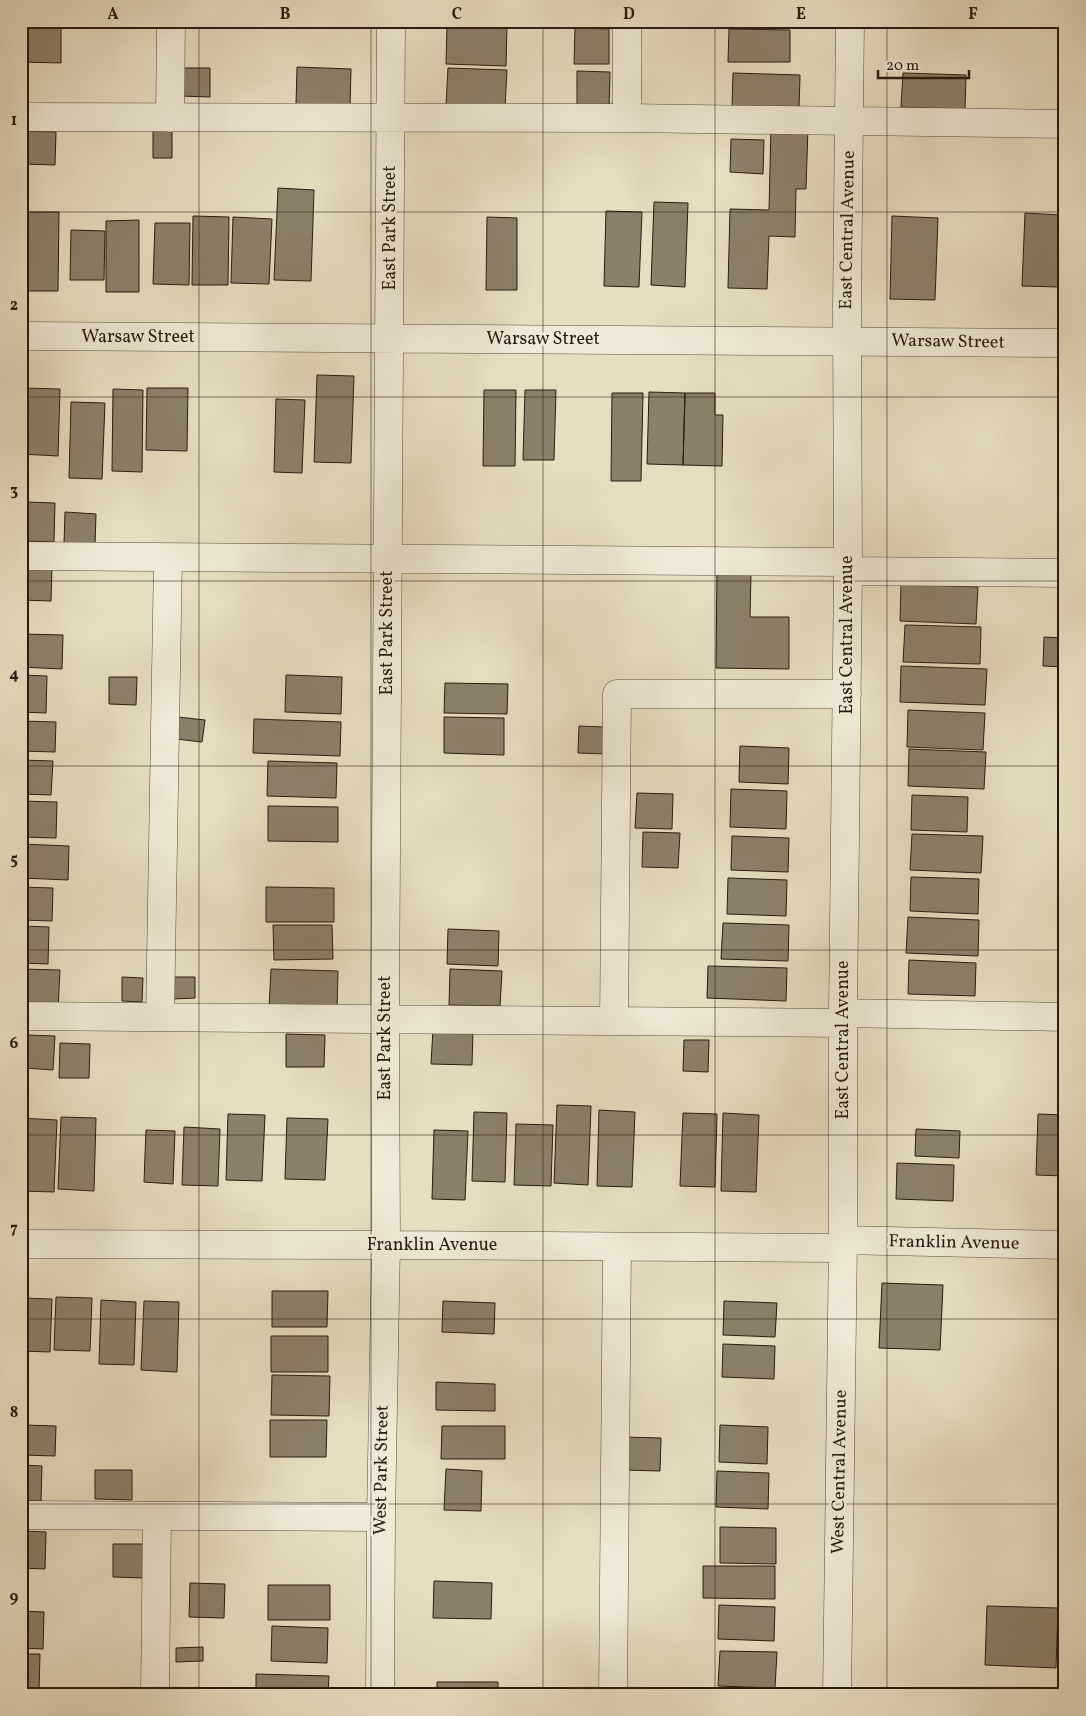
<svg xmlns="http://www.w3.org/2000/svg" width="1086" height="1716" font-family="Vollkorn,serif">
<style>
.building{fill:#8c806c;stroke:#291b10}
.lines{fill:none;stroke-linecap:round;stroke-linejoin:round}
.minor-casing{stroke:#584c3c;stroke-width:29}
.minor{stroke:#efe9d7;stroke-width:28}
.grid{fill:none;stroke:#291b10;stroke-width:1;stroke-opacity:0.55}
.labels{text-anchor:middle;dominant-baseline:central;stroke-width:5;stroke-linejoin:round;paint-order:stroke}
.street-label{font-size:18px;fill:#291b10;stroke:#efe9d7}
.neatline{fill:none;stroke:#291b10;stroke-width:2}
.grid-label{font-size:16px;text-anchor:middle;font-weight:bold;fill:#291b10}
</style>
<rect width="100%" height="100%" fill="#e7ddc1"/>
<filter id="stains"><feTurbulence type="fractalNoise" baseFrequency=".004" numOctaves="4"/><feColorMatrix values="0 0 0 0 .2 0 0 0 0 .09 0 0 0 0 .02 0 0 0 .5 -.17"/></filter>
<radialGradient id="worn" r=".72"><stop offset=".6" stop-color="#630" stop-opacity="0"/><stop offset="1" stop-color="#630" stop-opacity=".3"/></radialGradient>
<path class="building" d="M288,21H343V25L287,23Z
M734,21H800V27H734Z
M447,24L507,26L506,66L446,64Z
M21,25L61,26V63L21,62Z
M575,28L609,29V64H574Z
M729,29L790,30V62H728Z
M297,67L351,69L350,107L296,105Z
M181,68H210V97L180,96Z
M448,68L507,70L505,107L446,105Z
M577,71L610,72L609,110L577,109Z
M733,73L800,75L799,110L732,108Z
M903,73L966,75L965,110L901,107Z
M771,126L808,127L806,189H796L795,237L769,236L767,289L728,288L730,209L769,210Z
M153,127H172V158H153Z
M24,131L56,132L55,165L24,164Z
M731,139L764,140L763,174L730,172Z
M278,188L314,190L311,281L274,280Z
M654,202L688,203L685,287L651,285Z
M606,211L642,212L639,287L604,286Z
M24,212H59L58,291H24Z
M1025,213L1061,215L1059,287L1022,286Z
M193,216L229,217L228,285H192Z
M892,216L938,218L935,300L890,299Z
M233,217L272,219L269,284L231,283Z
M487,217L517,218V290H486Z
M139,220V292H106V221Z
M155,223H190L189,285L153,284Z
M71,230L105,231L104,280H70Z
M317,375L354,376L351,463L314,462Z
M23,388L60,389L58,456L21,454Z
M147,388H188L187,451L146,450Z
M113,389L143,390L142,472L112,471Z
M484,390H516L515,466H483Z
M525,390H556L554,460H523Z
M649,392L685,393L683,465L647,464Z
M612,393H643L641,481H611Z
M685,393H715V415H723L722,466L683,465Z
M276,399L305,400L302,473L274,472Z
M71,402L105,403L102,479L69,478Z
M25,502L55,503L54,542L24,541Z
M65,512L96,514L95,545L64,544Z
M21,565L52,566L51,601L21,600Z
M717,571L751,573L750,617H789V669L716,668Z
M901,584L978,587L976,624L900,621Z
M905,625L981,627L980,664L903,662Z
M21,634L63,635L62,669L21,667Z
M1044,637L1065,638V667L1043,666Z
M901,666L987,669L985,705L900,702Z
M21,675L47,676L46,713L21,712Z
M286,675L342,677L341,714L285,712Z
M109,677H137L136,705L109,704Z
M445,683L508,684L507,714L444,713Z
M908,710L985,713L983,750L907,747Z
M178,717L205,720L202,742L176,739Z
M444,717L504,718V755L444,753Z
M254,719L341,722L340,756L253,753Z
M21,721L56,722L55,752L21,751Z
M579,726L605,727L604,754L578,753Z
M740,746L789,748L788,784L739,782Z
M909,749L986,752L984,789L908,786Z
M21,760L53,761L51,795L21,794Z
M268,761L337,763L336,798L267,796Z
M731,789L787,791L786,829L730,827Z
M637,793L673,794L672,829L635,828Z
M912,795L968,797L967,832L911,830Z
M21,801L57,802L56,838L21,837Z
M1060,803H1065V833H1059Z
M268,806L338,807V842L268,841Z
M643,832L680,833L678,868L642,867Z
M912,834L983,836L981,873L910,870Z
M732,836L789,838L788,872L731,870Z
M21,844L69,846L68,880L21,878Z
M911,877L979,879L978,914L910,911Z
M728,878L787,880L786,916L727,914Z
M21,887L53,888L52,921L21,920Z
M266,887L334,888V922H266Z
M908,917L979,920L978,956L906,953Z
M723,923L789,925L788,961L721,959Z
M273,925H332L333,959L274,960Z
M21,926L49,927L48,964L21,963Z
M448,929L499,931L498,966L447,964Z
M909,960L976,963L975,996L908,994Z
M708,966L787,968L786,1001L707,998Z
M21,969L60,970L58,1009L21,1007Z
M271,969L338,971L337,1010L269,1008Z
M450,969L502,971L500,1006L449,1005Z
M122,977L143,978L142,1002L122,1001Z
M172,977H195V998L173,999Z
M433,1029L473,1030L472,1065L431,1064Z
M286,1034L325,1035L324,1067H286Z
M27,1035L55,1036L53,1070L25,1068Z
M684,1040H709L708,1072L683,1071Z
M60,1043L90,1044L89,1078H59Z
M557,1105L591,1106L588,1185L554,1183Z
M599,1110L635,1112L632,1187L597,1186Z
M474,1112L507,1113L505,1182L472,1181Z
M683,1113L717,1114L715,1187L680,1186Z
M723,1113L759,1115L756,1192L721,1191Z
M228,1114L265,1115L262,1181L226,1180Z
M1038,1114L1065,1115V1176L1036,1175Z
M61,1117L96,1118L94,1191L58,1189Z
M21,1118L57,1120L54,1192L21,1191Z
M287,1118L328,1119L325,1180L285,1179Z
M516,1124L553,1125L551,1186L514,1185Z
M184,1127L220,1129L218,1186L182,1185Z
M916,1129L960,1131L959,1158L915,1156Z
M146,1130L175,1131L173,1184L144,1182Z
M434,1130L468,1131L465,1200L432,1199Z
M897,1163L954,1165L953,1201L896,1199Z
M882,1283L943,1285L940,1350L879,1348Z
M272,1291H328L327,1327H272Z
M56,1297L92,1298L90,1351L54,1350Z
M21,1298L52,1299L50,1352L21,1351Z
M101,1300L136,1302L134,1365L99,1364Z
M144,1301L179,1302L177,1372L141,1370Z
M443,1301L495,1303L494,1334L442,1332Z
M724,1301L777,1303L775,1337L723,1335Z
M271,1336H328V1372H271Z
M723,1344L775,1346L774,1379L722,1377Z
M272,1375L330,1376L329,1416L271,1415Z
M436,1382L495,1384V1411L436,1410Z
M1065,1400V1427L1059,1402Z
M270,1420H327L326,1457H270Z
M24,1425L56,1426L55,1456L23,1455Z
M720,1425L768,1427L767,1464L719,1462Z
M442,1426H505V1459H441Z
M625,1437L661,1438L660,1471L624,1470Z
M21,1465L42,1466L41,1501L21,1500Z
M446,1469L482,1471L481,1511L444,1510Z
M95,1470H132V1500L95,1499Z
M717,1471L769,1473L768,1509L716,1507Z
M720,1527L776,1528V1564L720,1563Z
M21,1531L46,1532L45,1569L21,1568Z
M113,1544H144L143,1578L113,1577Z
M703,1566H775V1599L703,1598Z
M434,1581L492,1583L491,1619L433,1618Z
M190,1583L225,1584L224,1618L189,1617Z
M268,1585H330V1620H268Z
M719,1605L775,1607L774,1641L718,1639Z
M987,1606L1058,1608L1056,1668L985,1665Z
M21,1611L44,1612L43,1649L21,1648Z
M272,1626L328,1628L327,1663L271,1661Z
M203,1647V1661L176,1662V1648Z
M720,1651L777,1652L775,1688L718,1686Z
M21,1654H40L39,1691L21,1690Z
M256,1674L329,1676L328,1695H256Z
M437,1682H498V1695H437Z"/>
<g class="lines">
<g class="minor-casing">
<path id="minor" d="M21,117L627,118L1065,124
M170,118L171,21
M627,118V21
M21,336L1065,343
M21,556L847,562
M848,571L1065,573
M843,1013L1065,1017
M21,1016L843,1023
M160,1017L168,558
M614,1021L617,694H847
M843,1240L1065,1245
M21,1244L386,1245L843,1248
M21,1515L381,1517
M155,1695L157,1517
M380,1695L381,1517L386,1245L385,1018L391,21
M613,1695L617,1247
M837,1695L843,1240V1013L848,571L847,307L850,21"/>
</g>
<use href="#minor" class="minor"/>
</g>
<path class="grid" d="M199,21V1695M371,21V1695M543,21V1695M715,21V1695M887,21V1695M21,212H1065M21,397H1065M21,581H1065M21,766H1065M21,950H1065M21,1135H1065M21,1319H1065M21,1504H1065"/>
<g class="labels">
<g class="street-label">
<text transform="translate(390 228) rotate(-90)">East Park Street</text>
<text transform="translate(848 230) rotate(-89)">East Central Avenue</text>
<text x="138" y="337">Warsaw Street</text>
<text x="543" y="339">Warsaw Street</text>
<text transform="translate(948 342) rotate(1)">Warsaw Street</text>
<text transform="translate(387 633) rotate(-90)">East Park Street</text>
<text transform="translate(847 635) rotate(-90)">East Central Avenue</text>
<text transform="translate(385 1038) rotate(-90)">East Park Street</text>
<text transform="translate(843 1040) rotate(-90)">East Central Avenue</text>
<text transform="translate(954 1243) rotate(1)">Franklin Avenue</text>
<text x="432" y="1245">Franklin Avenue</text>
<text transform="translate(382 1470) rotate(-89)">West Park Street</text>
<text transform="translate(840 1472) rotate(-89)">West Central Avenue</text>
</g>
</g>
<rect width="1086" height="1716" fill="none" stroke="#e7ddc1" stroke-width="55"/>
<path d="M878 70v8h91v-8" fill="none" stroke="#291b10" stroke-width="2.5"/>
<text x="886" y="70" font-size="15" fill="#291b10" stroke="#efe9d7" stroke-width="4" paint-order="stroke">20 m</text>
<rect x="28" y="28" width="1030" height="1660" class="neatline"/>
<g class="grid-label">
<text x="113" y="19">A</text>
<text x="285" y="19">B</text>
<text x="457" y="19">C</text>
<text x="629" y="19">D</text>
<text x="801" y="19">E</text>
<text x="973" y="19">F</text>
<text x="14" y="125">1</text>
<text x="14" y="310">2</text>
<text x="14" y="495">3</text>
<text x="14" y="679">4</text>
<text x="14" y="864">5</text>
<text x="14" y="1048">6</text>
<text x="14" y="1233">7</text>
<text x="14" y="1417">8</text>
<text x="14" y="1602">9</text>
</g>
<rect width="100%" height="100%" filter="url(#stains)"/>
<rect width="100%" height="100%" fill="url(#worn)"/>
</svg>
